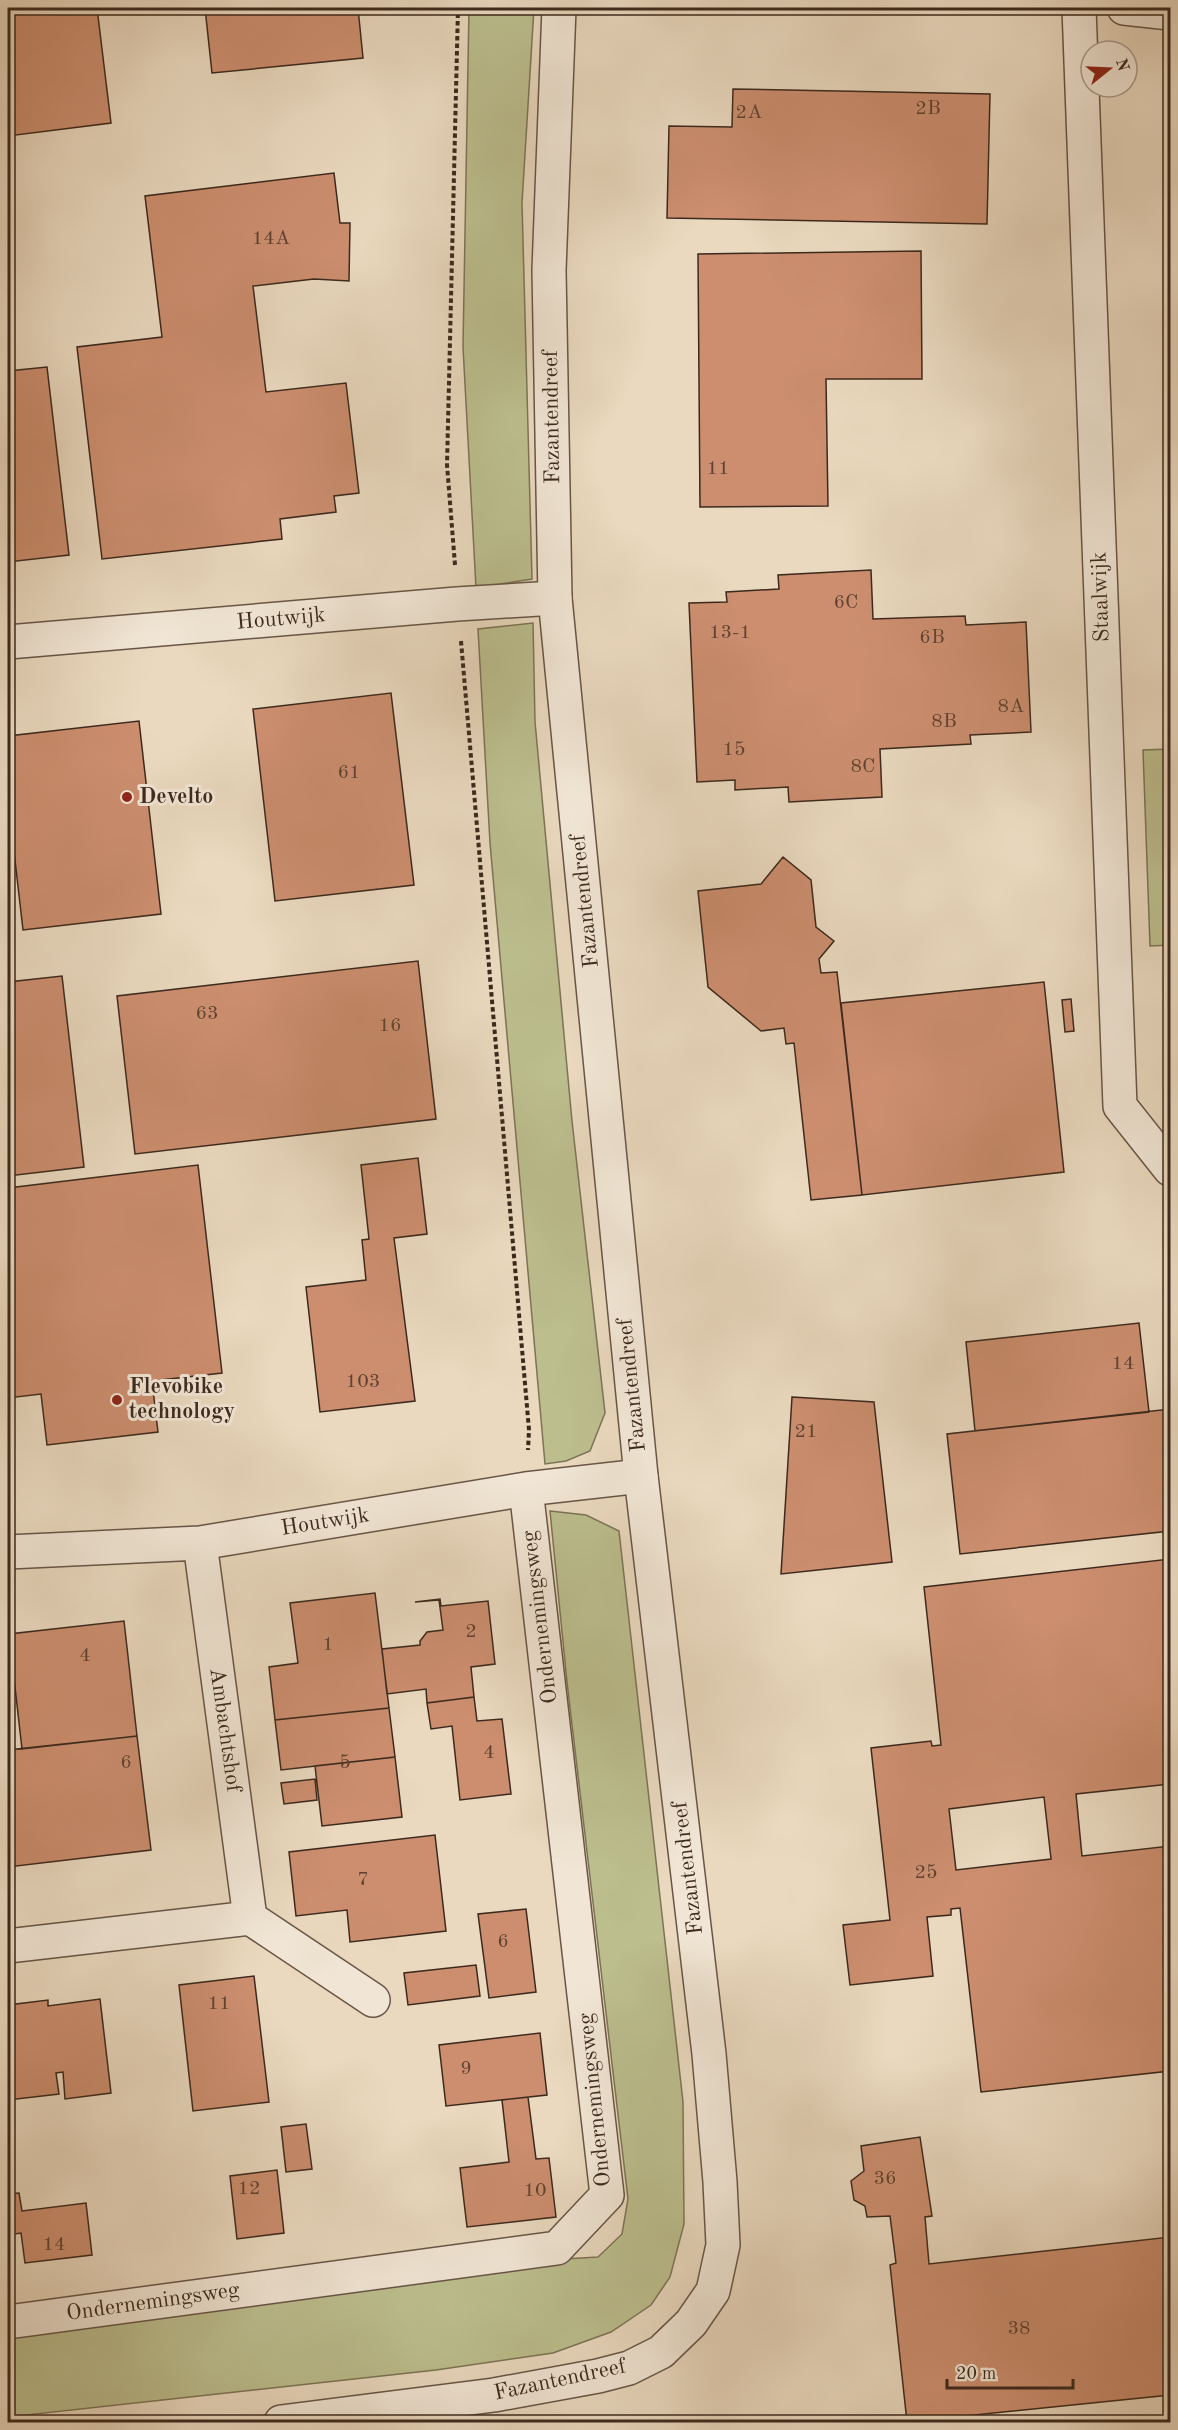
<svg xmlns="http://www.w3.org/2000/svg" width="1178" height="2430" font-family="'Old Standard TT',serif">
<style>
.green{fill:#bcbe8e;stroke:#7c7456;stroke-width:1.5}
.building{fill:#cc8e6f;stroke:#3c291d;stroke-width:1.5;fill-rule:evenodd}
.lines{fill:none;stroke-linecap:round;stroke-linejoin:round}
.minor-casing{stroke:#685546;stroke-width:36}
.tertiary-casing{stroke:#685546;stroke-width:36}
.path{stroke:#3c291d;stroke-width:4;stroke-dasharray:4.5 3;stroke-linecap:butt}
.minor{stroke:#f1e6d5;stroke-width:33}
.tertiary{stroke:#f1e6d5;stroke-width:33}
.poi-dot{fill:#8f2418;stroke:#f1e6d5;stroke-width:2}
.labels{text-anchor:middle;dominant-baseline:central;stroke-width:6;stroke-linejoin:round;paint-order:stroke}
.number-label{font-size:20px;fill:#604232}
.street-label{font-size:22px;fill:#3c291d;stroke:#f1e6d5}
.poi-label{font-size:22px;font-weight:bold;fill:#3c291d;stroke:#f1e6d5;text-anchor:start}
</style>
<rect width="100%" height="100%" fill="#ead9bf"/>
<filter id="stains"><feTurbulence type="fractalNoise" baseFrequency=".00333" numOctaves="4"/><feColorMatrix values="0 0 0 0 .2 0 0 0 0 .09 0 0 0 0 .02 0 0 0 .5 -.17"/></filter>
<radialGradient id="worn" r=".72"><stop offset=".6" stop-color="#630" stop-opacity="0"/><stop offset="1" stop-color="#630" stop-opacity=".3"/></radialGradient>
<path class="green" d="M469,8H534L522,203L532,579L476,588L463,347Z
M533,623L535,722L572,1121L605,1413L590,1451L566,1461L545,1464L490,843L478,629Z
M1170,749V945L1150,946L1143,750Z
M550,1511L586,1515L619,1531L683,2102L684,2224L670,2277L651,2305L611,2332L553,2353L436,2370L8,2417V2326L564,2259L598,2257L622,2234L628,2199L567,1682Z"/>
<path class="building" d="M8,8H97L111,123L8,136Z
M205,8H358L363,58L212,73Z
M733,89L990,94L987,224L667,218L669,126L732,127Z
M334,173L340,223H350L349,281L314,279L253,286L266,392L346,383L359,493L334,496L336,512L280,519L282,539L102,559L77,347L162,337L145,196Z
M921,251L922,379H826L828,506L700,507L698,254Z
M47,367L69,555L8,562V371Z
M871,570L873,619L965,616L966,625L1026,622L1031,732L970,735L971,744L880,749L882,797L789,802L788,787L735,790V780L697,782L689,603L727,602L726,592L779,589L778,575Z
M391,693L414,885L275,901L253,709Z
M139,721L161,914L23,930L8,799V736Z
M783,857L811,880L816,927L834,941L819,959L821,973L837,972L862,1195L811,1200L794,1043L786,1044L784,1028L761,1031L708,987L698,891L761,884Z
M418,961L436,1119L135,1154L117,996Z
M62,976L84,1167L8,1176V982Z
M1044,982L1064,1172L862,1195L841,1003Z
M1071,999L1074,1031L1065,1032L1062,1000Z
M418,1158L427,1234L394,1238L415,1401L320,1412L306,1287L366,1280L362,1240L369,1239L361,1165Z
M198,1165L222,1373L152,1381L158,1432L47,1445L41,1394L8,1398V1188Z
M1139,1323L1149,1412L975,1431L966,1342Z
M792,1397L874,1402L892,1562L781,1574Z
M1170,1409V1531L960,1554L947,1434Z
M1170,1559V1784L1076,1794L1082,1856L1170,1846V2071L981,2092L960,1908L951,1909V1915L927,1917L933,1976L850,1985L843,1925L890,1920L871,1748L931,1741L932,1746L941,1745L924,1587ZM1044,1797L1051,1859L956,1870L949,1809Z
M375,1593L389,1708L275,1720L269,1667L298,1663L290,1603Z
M440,1599L441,1606L488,1601L495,1664L471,1667L474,1697L427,1703L426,1689L387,1694L382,1649L420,1645V1641L427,1632L443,1630L439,1600L415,1602Z
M124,1621L137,1736L22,1749L9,1634Z
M474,1697L477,1721L502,1719L511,1794L460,1800L452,1726L431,1729L427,1703Z
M389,1708L395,1757L281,1770L275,1720Z
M137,1736L151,1850L8,1867V1750Z
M395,1757L402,1817L322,1826L315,1766Z
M315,1779L317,1800L284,1804L281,1783Z
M435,1835L446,1931L350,1942L347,1910L296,1916L289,1852Z
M526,1909L536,1992L489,1998L478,1914Z
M476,1965L480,1996L408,2005L404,1973Z
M254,1976L269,2102L193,2111L179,1985Z
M100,1999L111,2093L65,2099L63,2072L56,2073L59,2094L8,2100V2005L48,2000V2006Z
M540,2033L547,2095L446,2106L439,2045Z
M528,2097L536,2159L549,2158L556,2217L467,2227L460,2168L509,2162L502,2100Z
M306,2124L312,2169L286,2172L281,2127Z
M920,2137L932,2216L925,2217L929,2264L1170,2237V2395L907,2422L890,2265L896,2263L890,2216L867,2217L865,2206L854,2200L851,2181L864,2171L861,2146Z
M277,2170L284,2233L237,2239L230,2176Z
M19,2193L22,2211L86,2203L92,2255L25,2263L21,2233L8,2235V2194Z"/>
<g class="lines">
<g class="minor-casing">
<path id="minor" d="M1079,8L1120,1106L1170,1169
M1124,8L1170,13
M8,642L457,604L555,598
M200,1543L250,1918L373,2000
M8,1552L200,1543L526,1489L641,1476
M8,1946L250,1918
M8,2322L557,2248L607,2195L526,1489"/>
</g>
<g class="tertiary-casing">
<path id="tertiary" d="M281,2422L494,2395L598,2376L629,2368L661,2352L691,2323L713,2291L723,2245L720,2182L709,2054L641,1476L555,598L549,270L559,8"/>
</g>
<path class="path" d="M455,565L447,465L458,8
M461,641L529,1430L528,1450"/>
<use href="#minor" class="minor"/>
<use href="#tertiary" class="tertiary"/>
</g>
<g class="poi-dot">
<circle cx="127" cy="797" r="6"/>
<circle cx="117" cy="1400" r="6"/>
</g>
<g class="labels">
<g class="number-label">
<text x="928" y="109">2B</text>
<text x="749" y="113">2A</text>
<text x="271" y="239">14A</text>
<text x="718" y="469">11</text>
<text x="846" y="603">6C</text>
<text x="730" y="633">13-1</text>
<text x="932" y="638">6B</text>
<text x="1011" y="707">8A</text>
<text x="944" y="722">8B</text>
<text x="734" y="750">15</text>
<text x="863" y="767">8C</text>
<text x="349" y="773">61</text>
<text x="207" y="1014">63</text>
<text x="390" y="1026">16</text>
<text x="1123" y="1364">14</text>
<text x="363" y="1382">103</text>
<text x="806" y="1432">21</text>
<text x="471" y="1632">2</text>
<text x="328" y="1645">1</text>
<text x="85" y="1656">4</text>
<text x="489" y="1753">4</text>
<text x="126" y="1763">6</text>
<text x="345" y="1763">5</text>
<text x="926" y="1873">25</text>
<text x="363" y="1880">7</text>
<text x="503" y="1942">6</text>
<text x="219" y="2004">11</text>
<text x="466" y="2069">9</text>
<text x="885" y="2179">36</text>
<text x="249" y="2189">12</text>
<text x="535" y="2191">10</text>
<text x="54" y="2245">14</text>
<text x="1019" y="2329">38</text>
</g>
<g class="street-label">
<text transform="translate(552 417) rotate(-91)">Fazantendreef</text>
<text transform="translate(1101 597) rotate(-92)">Staalwijk</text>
<text transform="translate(281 619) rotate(-5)">Houtwijk</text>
<text transform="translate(585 901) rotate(-96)">Fazantendreef</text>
<text transform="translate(632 1385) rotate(-96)">Fazantendreef</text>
<text transform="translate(325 1522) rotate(-9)">Houtwijk</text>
<text transform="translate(540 1617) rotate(-97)">Ondernemingsweg</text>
<text transform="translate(225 1730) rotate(82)">Ambachtshof</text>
<text transform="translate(688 1868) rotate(-97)">Fazantendreef</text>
<text transform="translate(595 2100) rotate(-96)">Ondernemingsweg</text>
<text transform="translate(153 2302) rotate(-8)">Ondernemingsweg</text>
<text transform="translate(560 2380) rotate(-12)">Fazantendreef</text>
</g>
<g class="poi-label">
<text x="139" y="797">Develto</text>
<text x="129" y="1387">Flevobike<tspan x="129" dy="25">technology</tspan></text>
</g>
</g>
<rect width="1178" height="2430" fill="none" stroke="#ead9bf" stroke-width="30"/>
<rect x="9" y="9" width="1160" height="2412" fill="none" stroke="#3c291d" stroke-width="3"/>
<rect x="15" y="15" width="1148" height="2400" fill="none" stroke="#3c291d" stroke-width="1.5"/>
<g transform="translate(1109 69) rotate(72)"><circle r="28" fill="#f1e6d5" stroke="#a99a8b" stroke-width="1.5"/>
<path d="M0-4.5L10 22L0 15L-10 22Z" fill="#8f2418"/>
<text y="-9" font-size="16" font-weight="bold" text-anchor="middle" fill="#3c291d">N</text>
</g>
<path d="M947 2379v9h126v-9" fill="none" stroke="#3c291d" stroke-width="3"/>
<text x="956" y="2379" font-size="18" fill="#3c291d" stroke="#f1e6d5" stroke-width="4.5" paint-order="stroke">20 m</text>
<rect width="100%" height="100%" filter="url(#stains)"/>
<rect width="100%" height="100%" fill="url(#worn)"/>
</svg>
